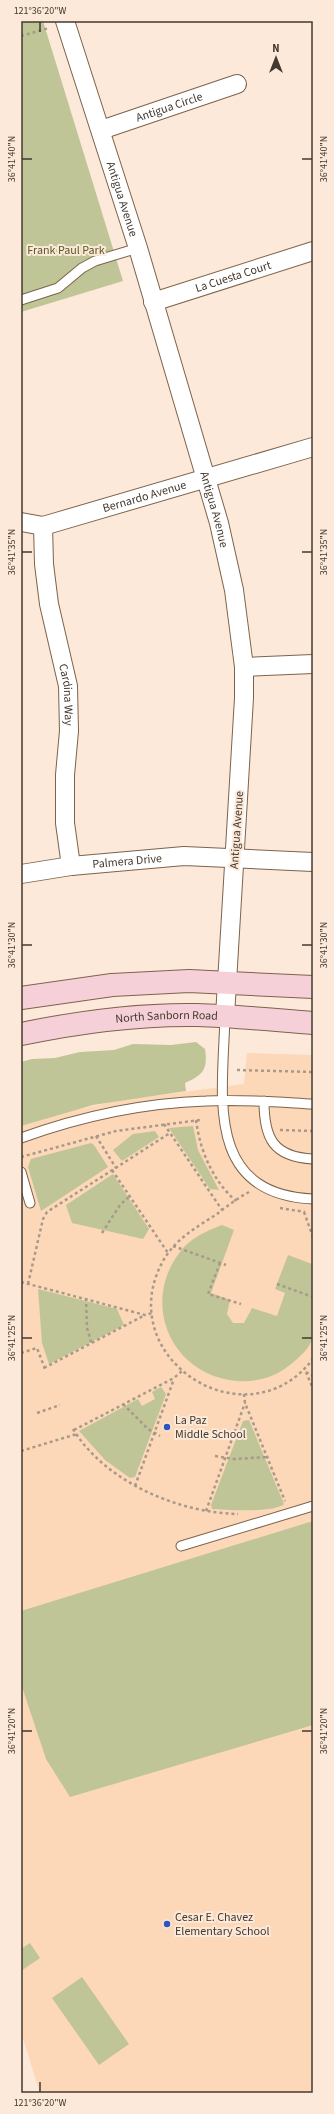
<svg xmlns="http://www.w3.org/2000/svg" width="334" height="2114" font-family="'Source Sans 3',sans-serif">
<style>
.built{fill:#fcd8b8}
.green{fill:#bfc596}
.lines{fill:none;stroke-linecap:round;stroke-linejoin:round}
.service-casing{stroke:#7d634b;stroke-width:11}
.minor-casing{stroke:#7d634b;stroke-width:20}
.secondary-casing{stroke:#7d634b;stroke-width:24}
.path{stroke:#a8998b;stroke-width:2.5;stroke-dasharray:3 3;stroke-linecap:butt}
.service{stroke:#fff;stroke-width:9}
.minor{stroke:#fff;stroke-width:18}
.secondary{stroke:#f5d0d9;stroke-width:22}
.ticks{fill:none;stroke:#44392e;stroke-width:1.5}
.poi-dot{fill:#2c55c4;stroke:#fce9d9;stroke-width:1.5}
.labels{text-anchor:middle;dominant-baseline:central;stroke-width:4;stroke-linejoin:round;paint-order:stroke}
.street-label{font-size:12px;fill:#44392e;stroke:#fce9d9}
.park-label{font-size:12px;fill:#565b22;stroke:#fce9d9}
.poi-label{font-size:12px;fill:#44392e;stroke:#fce9d9;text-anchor:start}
.neatline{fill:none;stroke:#44392e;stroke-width:1.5}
.ticks-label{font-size:10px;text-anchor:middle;fill:#44392e}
</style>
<rect width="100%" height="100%" fill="#fce9d9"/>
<path class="built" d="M247,1053L313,1055V2093H40L21,2032V1126L65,1112L122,1100L244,1084Z"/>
<path class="green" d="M21,21H43L123,281L21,312Z
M196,1042L205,1049C208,1070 203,1075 185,1083L186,1091L93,1105L21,1126V1062L32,1059L55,1058L80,1052L114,1050L133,1044L171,1045Z
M193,1126L198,1150L219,1190L210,1189L169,1128Z
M155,1131L159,1137L122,1161L113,1150L133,1134Z
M91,1143L94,1145L108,1167L41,1211L28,1167L31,1159Z
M113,1174L149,1229L143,1239L72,1223L66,1205Z
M222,1225L234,1230L211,1293L230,1300L227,1314L233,1323H244L252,1308L277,1316L285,1293L275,1289L288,1255L312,1264L313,1267C313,1279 316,1333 312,1340C307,1352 294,1362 283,1370C269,1379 253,1382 237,1381C168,1375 138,1297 185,1246C195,1236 209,1230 222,1225Z
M38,1289L117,1309L124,1325L49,1364L42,1343Z
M161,1387L166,1394L135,1477L130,1478L105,1460L79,1431L138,1399L142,1406L155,1399L152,1392Z
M249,1420L284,1504C275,1513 226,1510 212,1509L211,1505L243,1421Z
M313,1521V1725L70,1797L46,1759L21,1684V1611Z
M30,1943L40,1958L21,1971V1949Z
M82,1977L129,2044L99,2065L52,1998Z"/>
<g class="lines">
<g class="service-casing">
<path id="service" d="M21,300L58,288L82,268L95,261L138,248
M225,1016C223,1094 203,1194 313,1199
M264,1101C264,1138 273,1157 313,1159
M21,1138C79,1117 144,1103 206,1101C242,1099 277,1102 313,1104
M21,1172L30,1203
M181,1546L313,1506"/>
</g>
<g class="minor-casing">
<g id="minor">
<path id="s1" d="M65,21L138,248L219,523L234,590L244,667V698L225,1016"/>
<path id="s2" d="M101,130L237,84"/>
<path id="s3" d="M153,302L313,251"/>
<path id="s4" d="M21,522L43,526L313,447"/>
<path id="s5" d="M43,526L44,564L49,604L68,686L69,731L65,775V823L71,866"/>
<path d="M244,667L313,664"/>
<path id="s6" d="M21,874L71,866L184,856L313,862"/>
</g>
</g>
<g class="secondary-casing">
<g id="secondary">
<path d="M21,998L112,985L189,981L313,987"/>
<path id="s7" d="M21,1034C79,1022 138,1014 197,1015C236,1016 274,1020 313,1023"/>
</g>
</g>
<path class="path" d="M21,36L49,28
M237,1070L313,1072
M196,1120C200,1150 212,1180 236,1201
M164,1124L222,1210
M280,1130L313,1131
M96,1136L116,1168
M21,1157L116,1131L200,1120
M112,1170L168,1253
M249,1192C238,1198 227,1206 217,1214C197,1227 175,1239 163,1261C110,1357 246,1446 313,1359
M280,1208L305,1212
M304,1212L313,1237
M102,1233L120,1205L130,1196
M173,1246L226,1265
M220,1263L208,1294L241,1304
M21,1282L145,1315L152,1313
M28,1284L43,1219L47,1212L170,1133
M277,1284L313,1297
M86,1298L87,1328L92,1345
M21,1353L37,1348L45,1369
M44,1368L145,1315
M306,1372L313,1389
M306,1372L313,1376
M244,1394L245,1403L285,1501
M123,1404L148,1429L160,1436
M37,1413L60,1405
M73,1429C105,1482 179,1513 238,1514
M74,1430L174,1378L182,1371
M21,1451L77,1434
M215,1456L234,1459L269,1457
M135,1486L174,1379
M206,1511L245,1403"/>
<use href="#service" class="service"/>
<use href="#minor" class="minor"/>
<use href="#secondary" class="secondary"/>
</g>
<path class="ticks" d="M40,22V32M22,159H32M302,159H312M22,552H32M302,552H312M22,945H32M302,945H312M22,1338H32M302,1338H312M22,1731H32M302,1731H312M40,2082V2092"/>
<g class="poi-dot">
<circle cx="167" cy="1427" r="4"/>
<circle cx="167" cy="1924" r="4"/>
</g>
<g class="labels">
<g class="street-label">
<text stroke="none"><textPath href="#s2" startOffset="72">Antigua Circle</textPath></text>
<text stroke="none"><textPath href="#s1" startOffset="187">Antigua Avenue</textPath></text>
<text stroke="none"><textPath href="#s3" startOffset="84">La Cuesta Court</textPath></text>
<text stroke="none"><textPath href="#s4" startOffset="128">Bernardo Avenue</textPath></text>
<text stroke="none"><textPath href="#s1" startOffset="511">Antigua Avenue</textPath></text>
<text stroke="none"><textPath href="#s5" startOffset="171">Cardina Way</textPath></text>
<text transform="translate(237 830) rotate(-86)">Antigua Avenue</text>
<text stroke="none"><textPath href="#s6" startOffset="107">Palmera Drive</textPath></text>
<text stroke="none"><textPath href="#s7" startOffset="147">North Sanborn Road</textPath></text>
</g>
<g class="park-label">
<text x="66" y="250">Frank Paul Park</text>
</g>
<g class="poi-label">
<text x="175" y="1420">La Paz<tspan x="175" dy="14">Middle School</tspan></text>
<text x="175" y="1917">Cesar E. Chavez<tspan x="175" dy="14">Elementary School</tspan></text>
</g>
</g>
<rect width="334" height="2114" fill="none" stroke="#fce9d9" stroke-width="44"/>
<g transform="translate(276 58)" stroke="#fce9d9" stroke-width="3" paint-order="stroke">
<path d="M0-3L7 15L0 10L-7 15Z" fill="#44392e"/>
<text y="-6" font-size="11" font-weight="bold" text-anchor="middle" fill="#44392e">N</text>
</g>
<rect x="22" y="22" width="290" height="2070" class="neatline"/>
<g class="ticks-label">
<text x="40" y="14">121°36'20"W</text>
<text transform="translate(11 159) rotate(-90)" y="4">36°41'40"N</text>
<text transform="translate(323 159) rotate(-90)" y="4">36°41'40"N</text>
<text transform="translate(11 552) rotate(-90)" y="4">36°41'35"N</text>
<text transform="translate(323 552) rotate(-90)" y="4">36°41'35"N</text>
<text transform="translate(11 945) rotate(-90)" y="4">36°41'30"N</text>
<text transform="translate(323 945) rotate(-90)" y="4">36°41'30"N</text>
<text transform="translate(11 1338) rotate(-90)" y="4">36°41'25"N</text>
<text transform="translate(323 1338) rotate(-90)" y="4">36°41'25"N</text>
<text transform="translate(11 1731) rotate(-90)" y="4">36°41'20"N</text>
<text transform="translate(323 1731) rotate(-90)" y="4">36°41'20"N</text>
<text x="40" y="2106">121°36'20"W</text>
</g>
</svg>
